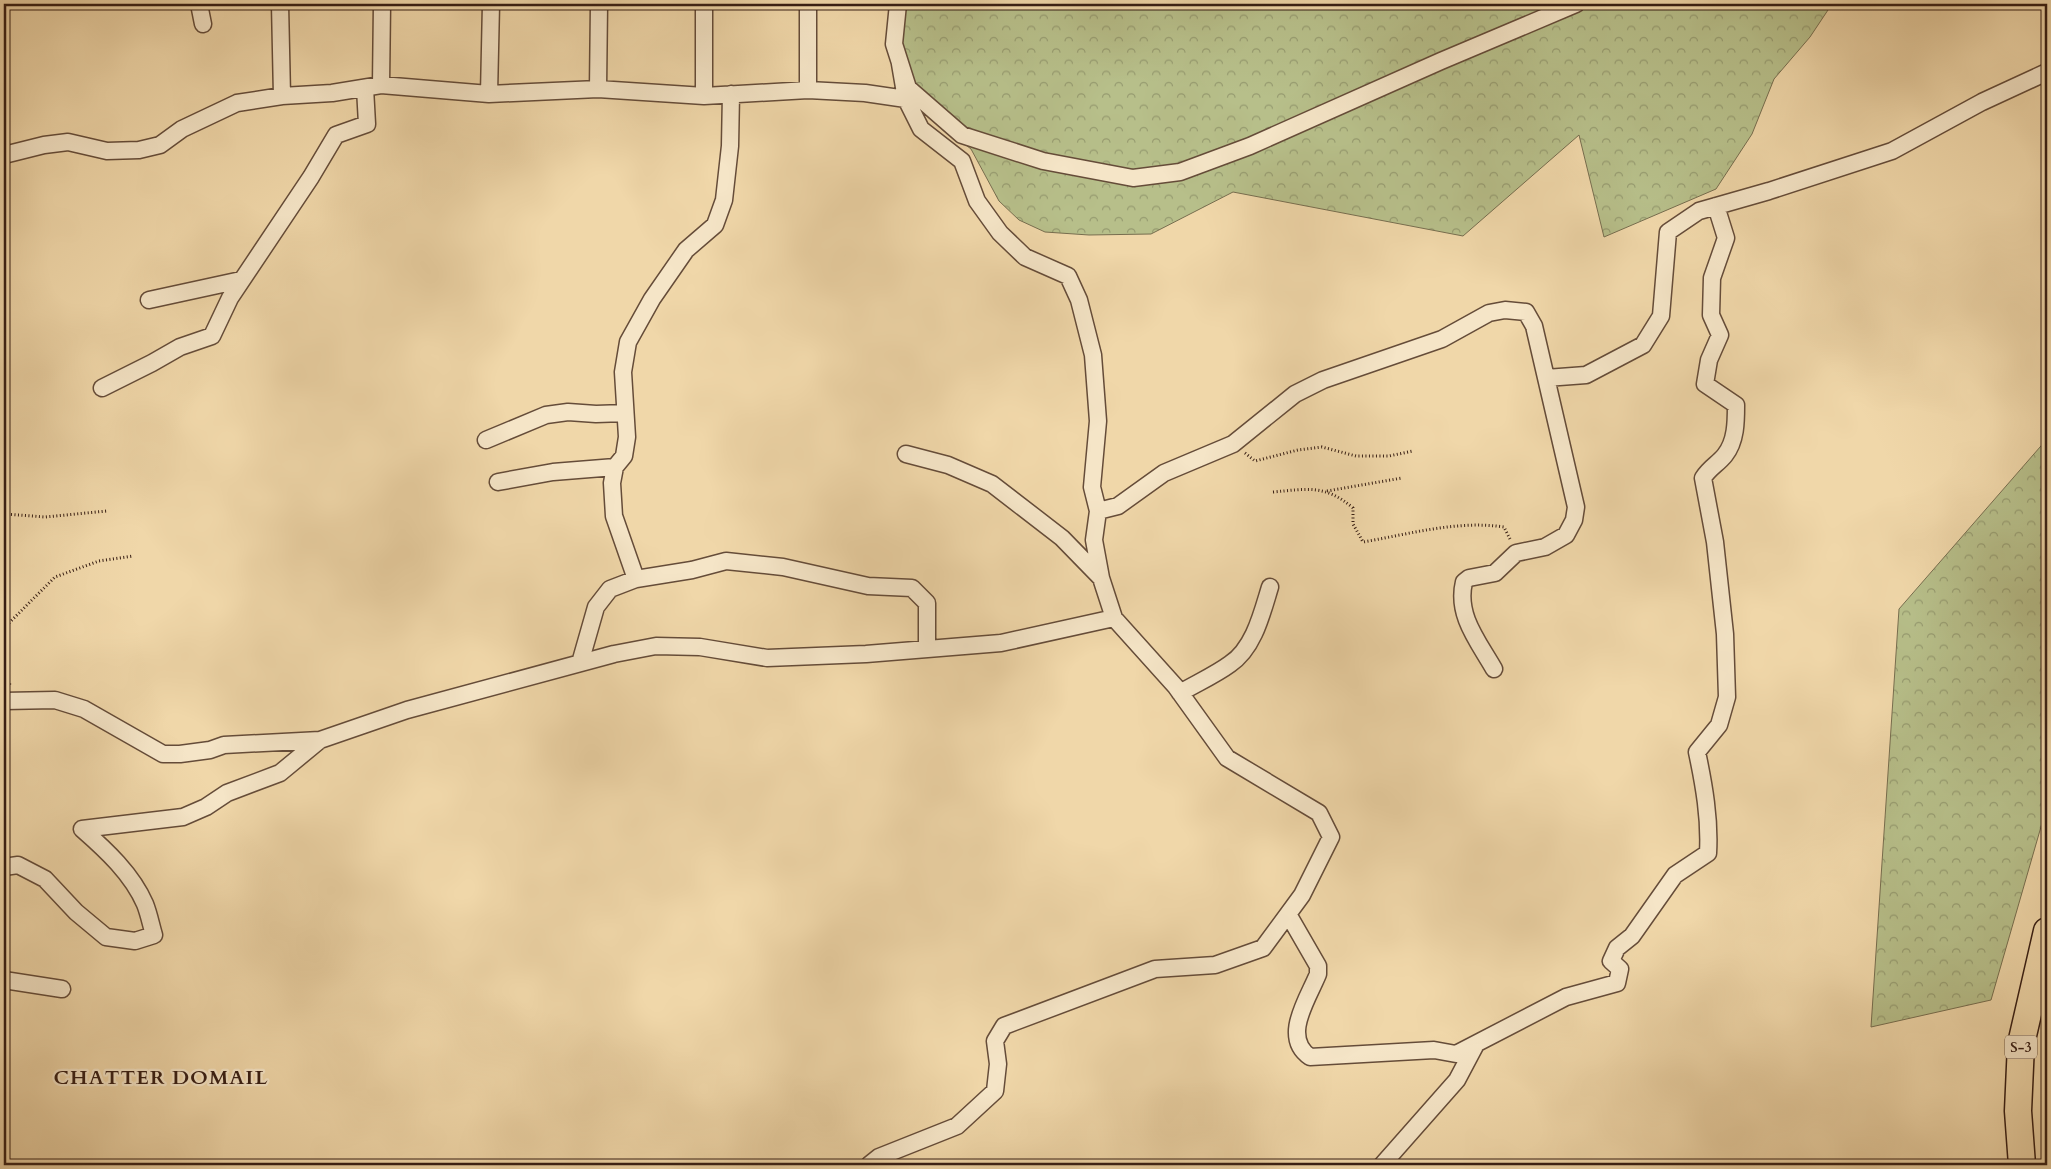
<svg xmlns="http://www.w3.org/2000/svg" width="2051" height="1169" font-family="Cardo,serif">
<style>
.forest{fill:url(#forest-crowns);stroke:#776e4f}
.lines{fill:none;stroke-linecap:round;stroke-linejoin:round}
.minor-casing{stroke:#654c39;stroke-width:19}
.trunk-casing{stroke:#371e14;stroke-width:29}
.path{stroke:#371e14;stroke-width:3;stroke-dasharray:1 2.5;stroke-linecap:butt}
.minor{stroke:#f5e5c7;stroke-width:16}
.trunk{stroke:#f0d7a9;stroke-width:26}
.labels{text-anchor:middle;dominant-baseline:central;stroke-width:4.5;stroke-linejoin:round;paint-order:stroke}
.shield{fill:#f5e5c7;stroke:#705a4a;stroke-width:1}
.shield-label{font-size:14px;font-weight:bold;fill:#371e14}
.district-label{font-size:20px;font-weight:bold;letter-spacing:1px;fill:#371e14;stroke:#f5e5c7}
</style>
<defs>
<pattern id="forest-crowns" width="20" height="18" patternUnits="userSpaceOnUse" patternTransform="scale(1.25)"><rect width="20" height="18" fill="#b7bf8a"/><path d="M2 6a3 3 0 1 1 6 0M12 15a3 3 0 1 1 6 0" fill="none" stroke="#969b70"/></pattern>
</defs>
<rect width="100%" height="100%" fill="#f0d7a9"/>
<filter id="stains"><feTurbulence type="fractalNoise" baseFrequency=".004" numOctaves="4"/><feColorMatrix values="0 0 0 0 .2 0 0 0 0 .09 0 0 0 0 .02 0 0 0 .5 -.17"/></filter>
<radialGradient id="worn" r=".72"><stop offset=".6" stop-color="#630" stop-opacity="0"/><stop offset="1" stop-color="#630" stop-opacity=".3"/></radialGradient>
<path class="forest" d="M898,4H1832L1810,37L1774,79L1752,134L1716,189L1604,237L1579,135L1463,236L1233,192L1151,234L1089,235L1045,232L1019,220L999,201L971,149L936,122L908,88L894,44Z
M2047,439V806L1991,1000L1871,1027L1899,609Z"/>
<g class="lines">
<g class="minor-casing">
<path id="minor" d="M199,4L203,24
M280,4L282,96
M704,4V96
M808,4V90
M898,4L894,44L908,88L962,135L1043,161L1133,178L1180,172L1250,146L1441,61L1576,4
M381,85L382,4
M598,89L599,4
M489,94L491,4
M4,155L44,145L68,142L107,151L139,150L160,145L182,129L237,103L282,96L332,93L381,85L489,94L598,89L704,96L808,90L865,93L906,99
M149,300L241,280
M1546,378L1586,375L1643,345L1661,316L1668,232L1699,211L1769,191L1892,151L1982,102L2047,72
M102,388L152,363L180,347L212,336L230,298L311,177L336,135L367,124L365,88
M486,440L546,415L568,412L596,414L625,413
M906,454L948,465L992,484L1062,538L1101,578
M498,482L553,472L615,467
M1098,511L1118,506L1164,473L1233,444L1295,394L1323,380L1442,339L1489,313L1505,310L1526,312L1534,326L1576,507L1574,520L1566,535L1545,547L1516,553L1495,573L1469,578L1464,582C1456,615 1478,641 1494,669
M636,579L614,516L612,483L615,467L624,456L627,437L623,372L628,342L652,299L686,250L715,225L724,200L730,146L731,94
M580,663L596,607L610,589L636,579L692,570L726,561L783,567L868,586L912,588L927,603V649
M1180,693C1197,683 1215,675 1230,664C1254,648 1262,613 1270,587
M4,701L55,700L84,709L163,754H180L210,750L224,745L320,740
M4,867L18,865L45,879L76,912L106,937L135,941L154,935C151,925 149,914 145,904C132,874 106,850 82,829L183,817L206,807L227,793L280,773L320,740L407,710L614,654L656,646L700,647L767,658L866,654L1001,643L1114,618
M1288,914L1318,966V974C1308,999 1281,1037 1310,1057L1434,1050L1456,1054L1566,997L1617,983L1620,969L1611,961L1617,948L1632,936L1675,875L1708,853C1710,819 1704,785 1697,752L1719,725L1727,697L1725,634L1715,542L1703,478C1710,467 1718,464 1725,455C1736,441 1736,422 1736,405L1705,384L1709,360L1720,335L1711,315L1712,278L1726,238L1716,206
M4,980L62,989
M869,1165L879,1157L957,1126L995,1091L998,1064L995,1041L1004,1026L1155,969L1215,965L1263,948L1302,895L1331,837L1319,813L1227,758L1176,687L1114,618L1101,578L1094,540L1098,511L1092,487L1098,421L1093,355L1079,300L1068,276L1025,257L1000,233L977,201L962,161L921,129L906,99L900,64
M1382,1165L1457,1080L1475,1046"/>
</g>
<g class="trunk-casing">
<path id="trunk" d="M2022,1165L2018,1111L2021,1044L2047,931"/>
</g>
<path class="path" d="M1245,453L1255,461L1298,450L1322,447L1356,456H1389L1413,451
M1327,491L1402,478
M1273,492C1307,489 1325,484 1353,508V524L1363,542C1410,534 1457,520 1504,527L1510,539
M4,514L45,517L107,511
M4,628L55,577L99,561L133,556
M4,671L11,687"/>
<use href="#minor" class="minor"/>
<use href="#trunk" class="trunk"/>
</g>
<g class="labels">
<rect class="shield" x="2005" y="1035.5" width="32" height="23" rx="4"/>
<g class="shield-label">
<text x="2021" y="1047">S-3</text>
</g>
<g class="district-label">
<text x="161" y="1077">CHATTER DOMAIL</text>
</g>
</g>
<rect width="2051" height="1169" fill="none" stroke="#f0d7a9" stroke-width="20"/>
<rect x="5" y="5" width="2041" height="1159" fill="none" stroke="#371e14" stroke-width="2.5"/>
<rect x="10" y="10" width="2031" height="1149" fill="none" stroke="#371e14"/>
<rect width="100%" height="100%" filter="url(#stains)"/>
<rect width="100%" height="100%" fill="url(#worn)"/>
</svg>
